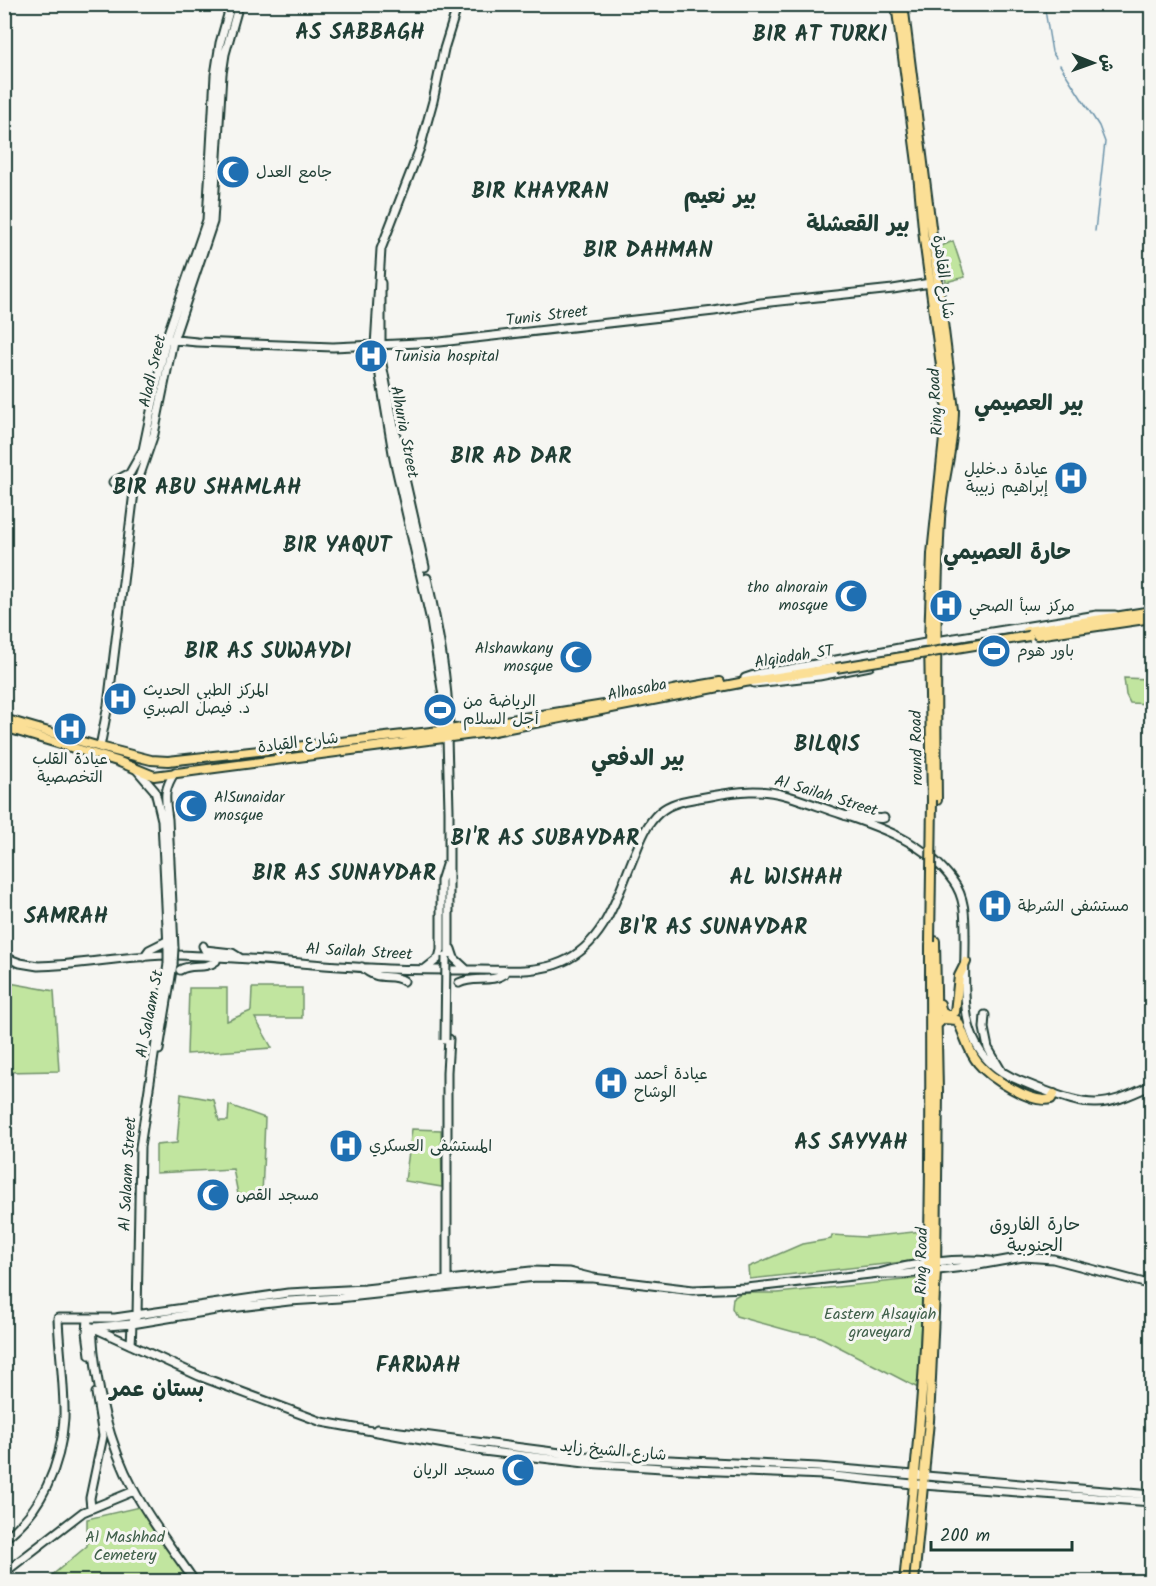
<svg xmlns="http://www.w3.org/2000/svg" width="1156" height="1586" font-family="Kalam,'Playpen Sans Arabic',sans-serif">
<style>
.green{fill:#c1e59f;stroke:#70916a;stroke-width:1.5}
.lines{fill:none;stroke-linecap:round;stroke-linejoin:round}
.stream{stroke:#6b93aa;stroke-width:1.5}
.secondary-casing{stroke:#1f3d34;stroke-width:11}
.primary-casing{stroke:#1f3d34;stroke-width:12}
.secondary{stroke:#f6f6f2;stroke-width:7}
.primary{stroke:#fbdf96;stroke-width:8}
.secondary-bridge-casing{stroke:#1f3d34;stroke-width:11;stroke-linecap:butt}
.primary-bridge-casing{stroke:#1f3d34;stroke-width:12;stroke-linecap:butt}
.secondary-bridge{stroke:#f6f6f2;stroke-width:7}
.primary-bridge{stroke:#fbdf96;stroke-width:8}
.labels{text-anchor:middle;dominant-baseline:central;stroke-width:6;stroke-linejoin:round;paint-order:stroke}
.poi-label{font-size:16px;fill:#1f3d34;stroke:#f6f6f2;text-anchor:start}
.street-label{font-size:16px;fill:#1f3d34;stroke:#f6f6f2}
.park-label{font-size:16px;fill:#3f5f49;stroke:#f6f6f2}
.neighbourhood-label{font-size:18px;fill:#1f3d34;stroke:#f6f6f2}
.district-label{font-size:22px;font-weight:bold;fill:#1f3d34;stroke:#f6f6f2}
</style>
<rect width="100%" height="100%" fill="#f6f6f2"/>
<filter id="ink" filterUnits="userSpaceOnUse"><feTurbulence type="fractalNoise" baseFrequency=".0167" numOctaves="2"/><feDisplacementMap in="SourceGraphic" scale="12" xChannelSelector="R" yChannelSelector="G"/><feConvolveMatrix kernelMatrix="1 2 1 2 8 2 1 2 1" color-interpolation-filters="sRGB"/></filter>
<g filter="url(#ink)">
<path class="green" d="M953,241L965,277L946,282L939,247Z
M1124,678L1149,679L1151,704L1130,703L1126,695Z
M4,982L54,991L59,1071L5,1072Z
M189,988H227V1021L251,1011L252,988H302V1018H255L272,1048L187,1054Z
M181,1094L214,1100L219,1121H228L229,1105L265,1118L262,1197L238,1194L233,1169L156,1173V1145L177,1143Z
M412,1129L441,1130L442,1187L405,1181Z
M923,1231V1257L921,1260L750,1279L749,1267L802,1244L831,1239L832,1235L865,1237Z
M923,1278L918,1388L818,1336L794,1332L736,1316L732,1308L733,1298L741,1293H778Z
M139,1507L192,1581L44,1582L87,1546V1519Z"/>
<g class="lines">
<path class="stream" d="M1044,4L1052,52L1056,58
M1060,65L1099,126L1105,142L1095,231"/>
<g class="secondary-casing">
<path id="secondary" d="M381,283V359L401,461L425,567
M166,339L197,342L333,347L440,342L714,311L761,303L893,289L930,283
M113,482L130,473L143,450L166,339L207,220L215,75L220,43L231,4
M427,578C438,628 448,679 449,730
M745,678L760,673L789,669L936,641L1097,615H1115
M754,683L819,676L870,666
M441,730L444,702L431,621L394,459L375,346L381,249L420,148L433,101L444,49L458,4
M447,737L449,810V956
M100,747L108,705L134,492L154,434L173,341L213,222L222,74L225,54L239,4
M136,769L155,791L162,820L168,948
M846,816C864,811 872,821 884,818
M203,946L205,950L232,953L240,958
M174,948L168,819C165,798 163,790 175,772
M451,949L454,958L467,970
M4,957L20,963L38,966C85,965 131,954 178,955C248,957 318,966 388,969C418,970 449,970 479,970C506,970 537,973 562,962C607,943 619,890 637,849C643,834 650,818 664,809C678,800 695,799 711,796C737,791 762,788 788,796C805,801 823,808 841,814C883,828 926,843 953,881C965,897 965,916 965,935C966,978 956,1036 994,1066C1007,1077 1023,1082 1038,1088C1091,1108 1101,1109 1152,1085
M144,957L149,950L169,940
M362,967C379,983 390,972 404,981
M425,969L439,958L441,950V881L446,865
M180,970C191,963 205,970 216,961L217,958
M459,983C473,976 492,983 504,974L506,970
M985,1015L984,1028L988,1048L1002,1072
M159,1050L173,964
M881,1274H904L973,1266L1023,1257L1053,1259L1152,1285
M447,1280V1072L449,1039
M137,1316L140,1147L168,964
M88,1319L87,1332L90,1355
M92,1327L199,1376L322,1422L483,1451L585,1463L693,1470L824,1475L923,1485L1152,1502
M92,1327C95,1383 107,1440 134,1490C150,1521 175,1552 195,1582
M95,1327L132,1324L222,1309L289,1301L339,1298L536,1277L591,1278
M131,1345L132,1324L134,1320
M377,1429L584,1456L818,1467L1152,1495
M91,1508L90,1498L103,1436L96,1393
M4,1539C42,1511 61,1465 64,1419C65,1389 59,1349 58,1318H115L288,1293L365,1289L531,1271L569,1272L593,1278L693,1290L747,1288L879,1273C910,1263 957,1258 990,1261
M4,1573L83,1512L134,1491"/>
</g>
<g class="primary-casing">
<path id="primary" d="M896,4L917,163L924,239L947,410L932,554L929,642L932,800
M903,4L954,410C954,447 942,482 940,519C935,613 936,706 937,800
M1027,631L1152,611
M1037,635L1152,618
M4,719L100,747L151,760L168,761L449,730L604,705L673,690L720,682
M4,727L117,761L154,776L489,732L745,682L836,668
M940,1004C941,1013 947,1019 955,1012L959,976L966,962
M937,1025L943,1019L957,1020C965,1034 967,1050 978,1063C989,1077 1032,1105 1051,1099L1054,1094
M904,1582C912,1503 921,1425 925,1346C932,1212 930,1079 930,945
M914,1582L929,1421L936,1270L938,1091L935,941"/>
</g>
<use href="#secondary" class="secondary"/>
<use href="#primary" class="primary"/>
<g class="secondary-bridge-casing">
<path id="secondary-bridge" d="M168,964V948
M173,964L174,948
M445,1040L446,957"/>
</g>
<g class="primary-bridge-casing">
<path id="primary-bridge" d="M836,668L1029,636
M930,942L932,800"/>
</g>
<use href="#secondary-bridge" class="secondary-bridge"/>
<use href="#primary-bridge" class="primary-bridge"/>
</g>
</g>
<defs>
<g id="mosque-disc" transform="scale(1.725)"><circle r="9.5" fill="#1f6fb2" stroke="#f6f6f2"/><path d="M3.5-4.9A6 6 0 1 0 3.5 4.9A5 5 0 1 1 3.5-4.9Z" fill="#fff"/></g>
<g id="hospital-disc" transform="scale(1.725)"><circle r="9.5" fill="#1f6fb2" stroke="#f6f6f2"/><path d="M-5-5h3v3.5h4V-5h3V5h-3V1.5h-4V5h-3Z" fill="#fff"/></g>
<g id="stadium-disc" transform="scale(1.725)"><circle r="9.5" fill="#1f6fb2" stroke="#f6f6f2"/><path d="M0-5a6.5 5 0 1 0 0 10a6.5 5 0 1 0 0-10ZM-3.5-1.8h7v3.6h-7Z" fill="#fff"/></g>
</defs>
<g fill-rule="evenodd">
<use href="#mosque-disc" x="233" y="172"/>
<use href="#hospital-disc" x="371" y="356"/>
<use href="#hospital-disc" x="1071" y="478"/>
<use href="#mosque-disc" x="851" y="596"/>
<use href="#hospital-disc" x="946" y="606"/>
<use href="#stadium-disc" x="994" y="651"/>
<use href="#mosque-disc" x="576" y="657"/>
<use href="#hospital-disc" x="120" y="699"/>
<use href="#stadium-disc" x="440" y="710"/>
<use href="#hospital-disc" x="70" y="729"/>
<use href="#mosque-disc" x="191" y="806"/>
<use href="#hospital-disc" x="995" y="906"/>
<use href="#hospital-disc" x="611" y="1083"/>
<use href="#hospital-disc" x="346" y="1146"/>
<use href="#mosque-disc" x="213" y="1195"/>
<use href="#mosque-disc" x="518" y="1470"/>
</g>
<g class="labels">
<g class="poi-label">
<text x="256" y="172">جامع العدل</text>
<text x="394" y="356">Tunisia hospital</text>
<text x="1048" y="469" text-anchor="end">عيادة د.خليل<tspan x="1048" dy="18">إبراهيم زبيبة</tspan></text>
<text x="828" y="587" text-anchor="end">tho alnorain<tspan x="828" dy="18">mosque</tspan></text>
<text x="969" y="606">مركز سبأ الصحي</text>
<text x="553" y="648" text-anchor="end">Alshawkany<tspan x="553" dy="18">mosque</tspan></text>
<text x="1017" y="651">باور هوم</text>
<text x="143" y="690">المركز الطبي الحديث<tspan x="143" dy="18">د. فيصل الصبري</tspan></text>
<text x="463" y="701">الرياضة من<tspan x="463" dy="18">أجل السلام</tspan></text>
<text x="70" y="759" text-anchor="middle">عيادة القلب<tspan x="70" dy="18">التخصصية</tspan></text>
<text x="214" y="797">AlSunaidar<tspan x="214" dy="18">mosque</tspan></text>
<text x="1018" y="906">مستشفى الشرطة</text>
<text x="634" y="1074">عيادة أحمد<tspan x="634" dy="18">الوشاح</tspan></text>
<text x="369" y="1146">المستشفى العسكري</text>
<text x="236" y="1195">مسجد القص</text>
<text x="495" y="1470" text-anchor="end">مسجد الريان</text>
</g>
<g class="street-label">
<text transform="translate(943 277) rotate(83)">شارع القاهرة</text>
<text transform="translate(547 316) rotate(-7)">Tunis Street</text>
<text transform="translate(153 371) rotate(-77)">Aladl Sreet</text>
<text transform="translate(936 402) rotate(-93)">Ring Road</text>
<text transform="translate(404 432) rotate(79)">Alhuria Street</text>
<text transform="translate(794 657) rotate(-9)">Alqiadah ST</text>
<text transform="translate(637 690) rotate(-11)">Alhasaba</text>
<text transform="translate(298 743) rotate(-7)">شارع القيادة</text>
<text transform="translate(917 748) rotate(-91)">round Road</text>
<text transform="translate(826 796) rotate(17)">Al Sailah Street</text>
<text transform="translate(359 952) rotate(3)">Al Sailah Street</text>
<text transform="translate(150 1014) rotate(-79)">Al Salaam St</text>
<text transform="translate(128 1174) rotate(-87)">Al Salaam Street</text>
<text transform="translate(922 1261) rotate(-89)">Ring Road</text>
<text transform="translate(613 1451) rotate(5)">شارع الشيخ زايد</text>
</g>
<g class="park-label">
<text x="880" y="1314">Eastern Alsayiah<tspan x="880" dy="18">graveyard</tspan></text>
<text x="125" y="1537">Al Mashhad<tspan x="125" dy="18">Cemetery</tspan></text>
</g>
<g class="neighbourhood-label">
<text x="1035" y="1225">حارة الفاروق<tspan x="1035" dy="21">الجنوبية</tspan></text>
</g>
<g class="district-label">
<text x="360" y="33">AS SABBAGH</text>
<text x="820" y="35">BIR AT TURKI</text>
<text x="540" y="192">BIR KHAYRAN</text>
<text x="720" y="197">بير نعيم</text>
<text x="858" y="225">بير القعشلة</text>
<text x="648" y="251">BIR DAHMAN</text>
<text x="1029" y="404">بير العصيمي</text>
<text x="511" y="457">BIR AD DAR</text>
<text x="207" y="488">BIR ABU SHAMLAH</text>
<text x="337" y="546">BIR YAQUT</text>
<text x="1007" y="553">حارة العصيمي</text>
<text x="268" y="652">BIR AS SUWAYDI</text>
<text x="827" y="745">BILQIS</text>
<text x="638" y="759">بير الدفعي</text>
<text x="545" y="839">BI'R AS SUBAYDAR</text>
<text x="344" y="874">BIR AS SUNAYDAR</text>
<text x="786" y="878">AL WISHAH</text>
<text x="66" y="917">SAMRAH</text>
<text x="713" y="928">BI'R AS SUNAYDAR</text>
<text x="851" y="1143">AS SAYYAH</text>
<text x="418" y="1366">FARWAH</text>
<text x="157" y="1390">بستان عمر</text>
</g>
</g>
<rect width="1156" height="1586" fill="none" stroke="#f6f6f2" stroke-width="24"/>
<rect x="12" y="12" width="1132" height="1562" fill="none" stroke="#1f3d34" stroke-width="2" filter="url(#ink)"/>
<g transform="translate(1093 63) rotate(91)" stroke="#f6f6f2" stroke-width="4.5" paint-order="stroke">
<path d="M0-4.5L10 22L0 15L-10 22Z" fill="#1f3d34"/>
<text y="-9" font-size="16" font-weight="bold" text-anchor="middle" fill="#1f3d34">ش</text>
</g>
<path d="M931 1541v9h141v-9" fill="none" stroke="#1f3d34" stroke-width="3"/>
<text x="940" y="1541" font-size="18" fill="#1f3d34" stroke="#f6f6f2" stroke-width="4.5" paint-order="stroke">200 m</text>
</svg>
